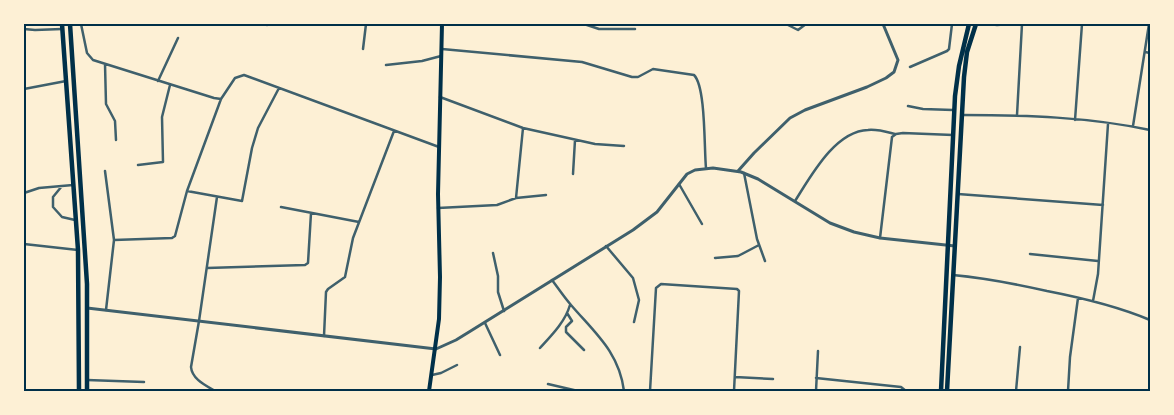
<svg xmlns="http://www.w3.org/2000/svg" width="1174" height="415" font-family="Ubuntu,sans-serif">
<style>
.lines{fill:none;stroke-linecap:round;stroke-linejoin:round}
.minor{stroke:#3f606c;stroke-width:2.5}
.tertiary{stroke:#3f606c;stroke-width:3}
.secondary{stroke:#003049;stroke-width:4}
.trunk{stroke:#003049;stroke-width:4.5}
.neatline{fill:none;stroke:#003049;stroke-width:2}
</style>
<rect width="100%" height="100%" fill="#fdf0d5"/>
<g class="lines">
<path class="minor" d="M81,24L87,53L93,60L214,98L221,99L235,78L244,75L439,147
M584,24L599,29H635
M786,24L798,30L806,24
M989,24L997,25L1010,24
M267,25V24
M24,29L35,30L62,29
M363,49L366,24
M442,49L582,62L632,77H638L653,69L694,75C706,87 704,149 706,168
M1145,52L1150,53
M105,64L106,104L115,121L116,140
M386,65L422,61L441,56
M910,67L947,51L949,49L952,24
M158,81L178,38
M24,89L66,81
M440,97L523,128L595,144L624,146
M908,106L923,109L953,110
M962,115C1025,115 1089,117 1150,130
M1017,115L1022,24
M1075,120L1082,24
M1133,126L1149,24
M138,165L163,162L162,117L170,85
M105,171L114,240L106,310
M744,173L757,239L765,261
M573,174L575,140
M679,184L702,224
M62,186L53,197V207L62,217L75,220
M187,191L242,201L252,148L258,128L279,88
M24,193L39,188L73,185
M958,194L1103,205
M516,198L523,128
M795,201C811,176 835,131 868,130C877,129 887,132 895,134
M281,207L359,222
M438,208L497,205L516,198L546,195
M880,238L892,137L896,134L903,133L953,135
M114,240L172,238L175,236L187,191L221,99
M24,244L78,250
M606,246L633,278L639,300L634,322
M493,253L498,276V292L504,311
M1030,254L1098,261
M715,258L738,256L759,245
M207,268L305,265L308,263L311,213
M953,275C985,278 1016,284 1047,291C1083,298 1117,306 1150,320
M552,280C558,288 564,297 571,305C595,333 619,352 624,391
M1093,301L1098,274L1108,124
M567,313L572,321L566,327V332L584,350
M485,323L500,355
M324,336L326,292L328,289L345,277L353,238L394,131
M540,348C552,335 565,322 570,305
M432,375L441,373L457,365
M735,377L773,379
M816,378L901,387L906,391
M87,380L144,382
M548,384L578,391
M215,391C205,385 192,379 191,367L199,321L217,197
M315,391H326
M650,391L656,288L661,284L737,289L739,291L734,391
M816,391L818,351
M1016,391L1020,347
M1068,391L1070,357L1078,298"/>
<path class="tertiary" d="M738,171L754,153L790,118L805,110L867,87L886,78L894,72L898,60L883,24
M87,308L436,349L456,340L469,332L633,230L657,212L687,174L695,170L713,168L741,172L758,179L830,223L854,232L880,238L955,246"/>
<path class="secondary" d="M429,391L439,319L440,277L438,194L442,24"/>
<path class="trunk" d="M62,24L78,250L79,391
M70,24L87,284V391
M941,391L955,96L959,66L969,24
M947,391L964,77L967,52L976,24"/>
</g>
<rect width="1174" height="415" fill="none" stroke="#fdf0d5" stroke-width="50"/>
<rect x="25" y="25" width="1124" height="365" class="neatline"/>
</svg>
